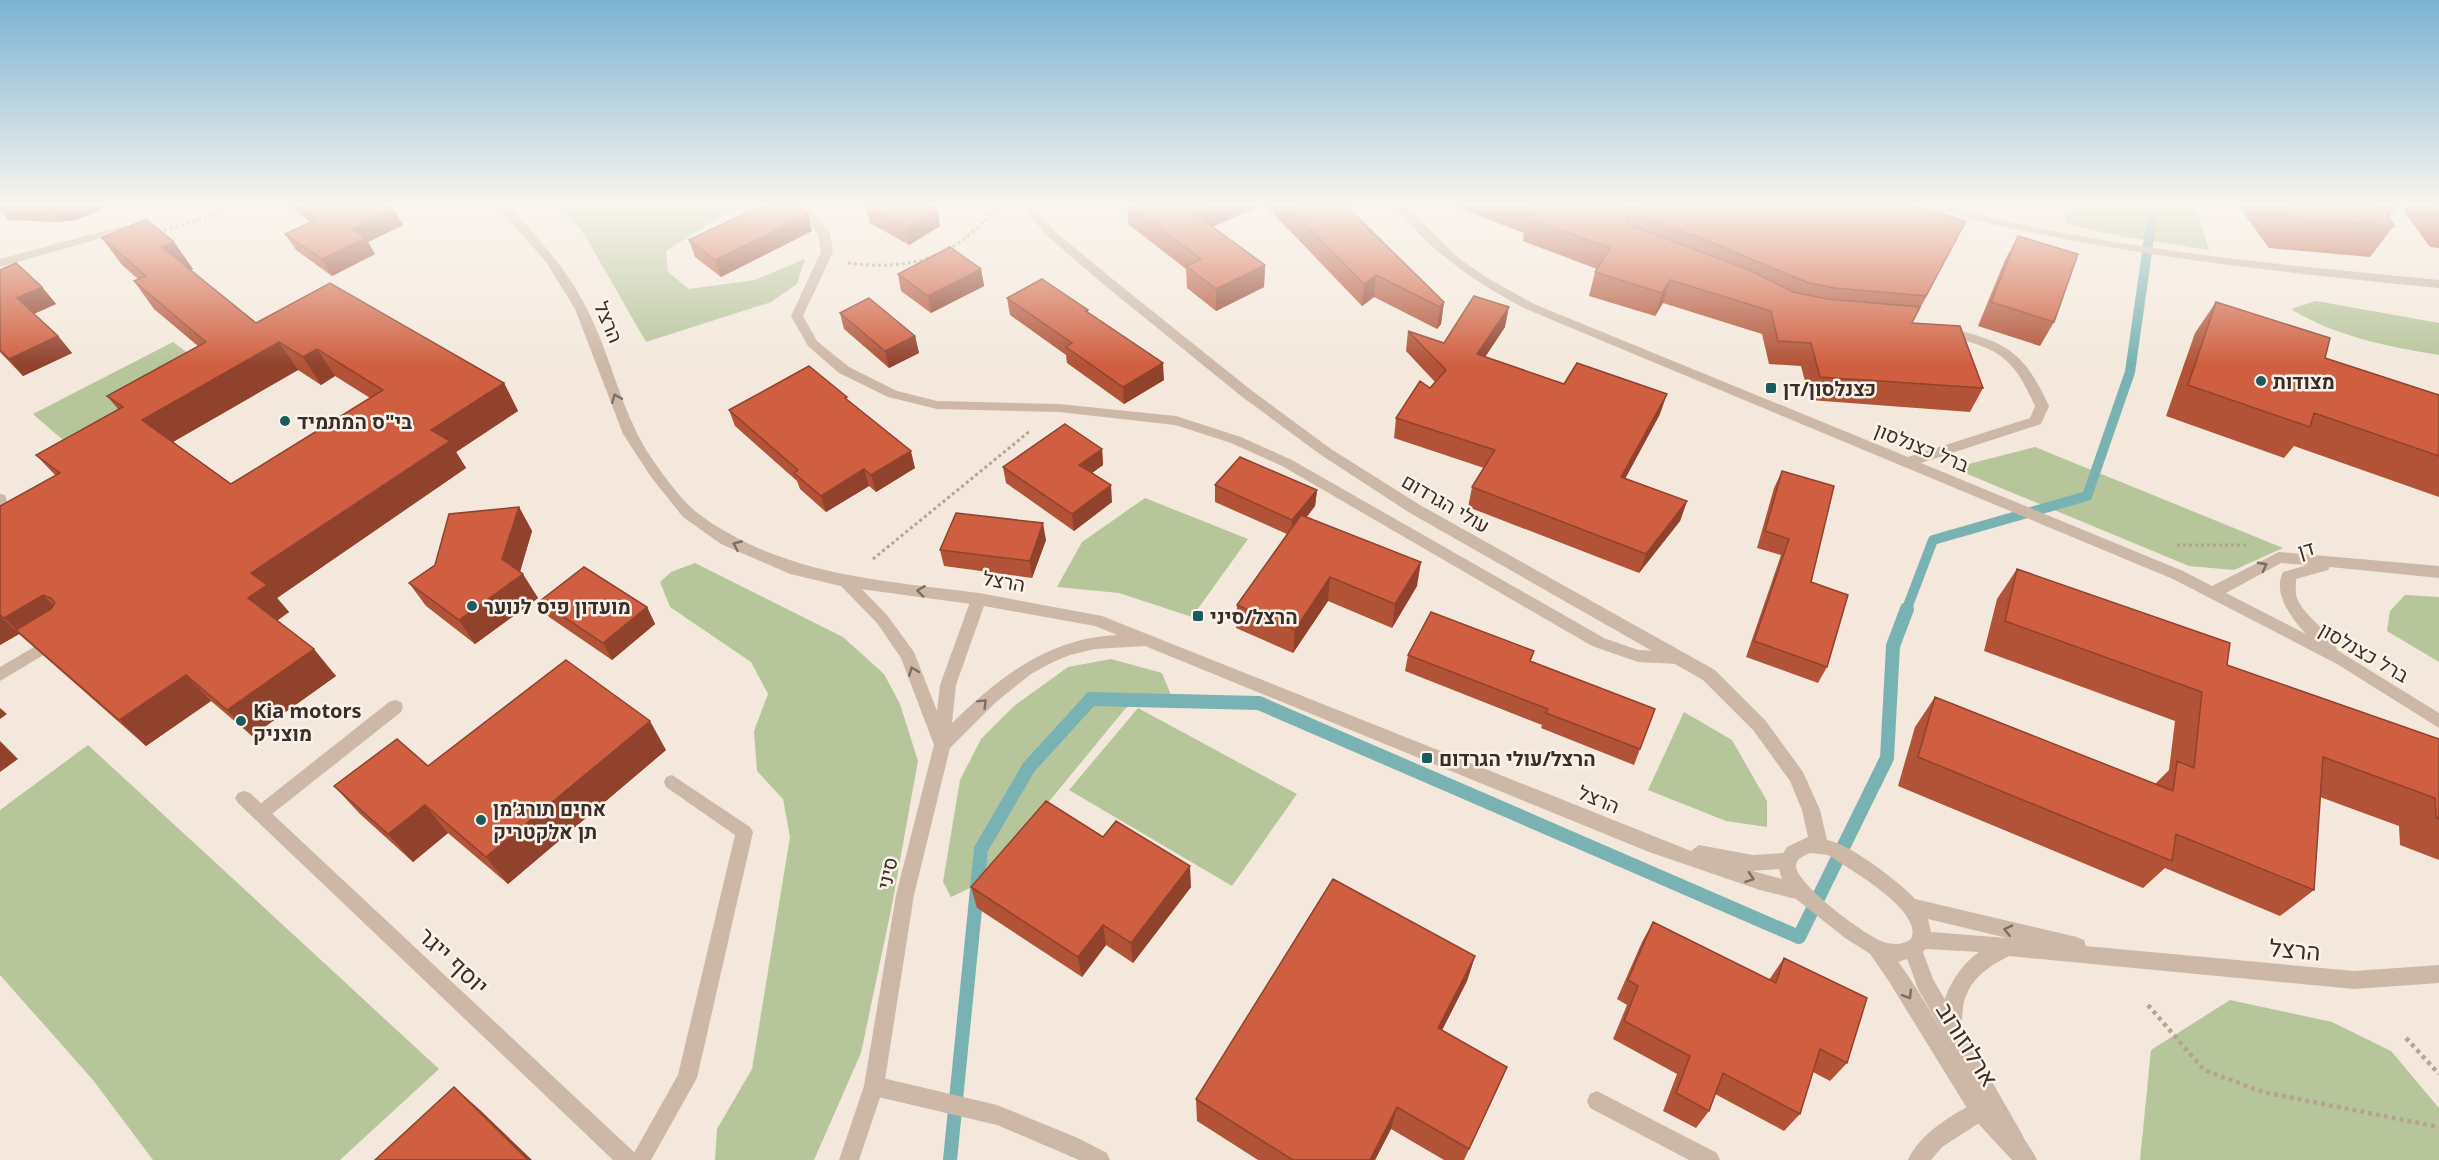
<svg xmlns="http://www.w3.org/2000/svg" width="2439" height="1160" font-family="'Noto Sans',Heebo,sans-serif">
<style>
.green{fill:#b7c59b}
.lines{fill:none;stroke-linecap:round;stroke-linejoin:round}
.stream-far1{stroke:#79b2b3;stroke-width:10}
.stream{stroke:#79b2b3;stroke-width:14}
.path-far1{stroke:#b9a291;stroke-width:3;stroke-dasharray:3 3;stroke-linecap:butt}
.path{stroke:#b9a291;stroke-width:4.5;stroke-dasharray:4 4;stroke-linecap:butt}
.service{fill:#cdb8a7;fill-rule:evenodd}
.minor{fill:#cdb8a7;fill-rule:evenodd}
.tertiary{fill:#cdb8a7;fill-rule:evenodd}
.wall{fill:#b25237;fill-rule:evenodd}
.shaded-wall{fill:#91422d}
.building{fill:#cf5f40;stroke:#91422d;stroke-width:1.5;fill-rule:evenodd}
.oneway{stroke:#7c6c61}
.poi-dot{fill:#1a5b5e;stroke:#fbf3e9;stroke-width:2}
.labels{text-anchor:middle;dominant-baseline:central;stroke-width:5;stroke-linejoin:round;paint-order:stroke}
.street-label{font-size:20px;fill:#392d28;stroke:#fbf3e9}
.poi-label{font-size:20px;font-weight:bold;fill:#392d28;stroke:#fbf3e9;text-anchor:start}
.near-street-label{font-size:24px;fill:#392d28;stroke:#fbf3e9}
</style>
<rect width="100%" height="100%" fill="#f4e8dc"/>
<path class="green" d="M559,203H736L733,209L666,251L668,272L689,289L755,280L805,259L797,284L771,302L646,342L584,234Z
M2065,203H2194L2209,250L2125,237L2066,224Z
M2316,301L2439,323V355C2389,347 2334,336 2291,309Z
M173,342L212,371L71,447L33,414Z
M2035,447L2283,548L2234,570L2189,566L1953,468Z
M1145,498L1248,539L1192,617L1119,593L1057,587L1082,542Z
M695,563L843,637L884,674L900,704L918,761L891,910L861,1053L814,1160H715L717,1129L752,1069L790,837L783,799L757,771L754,731L768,694L751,662L670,607L660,582L671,572Z
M2405,595L2439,597V662L2387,631L2390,611Z
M1111,659L1162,673L1173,700L1142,695L1125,709L983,882L951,897L943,882L960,780L981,739L1014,706L1068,667Z
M1138,708L1297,794L1232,886L1069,790Z
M1684,712L1732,740L1767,801V827L1726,821L1648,790Z
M88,745L439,1069L340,1160H153L93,1080L0,975V810Z
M2230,1000L2332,1022L2391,1051L2439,1108V1160H2140L2151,1050Z"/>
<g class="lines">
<path class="stream-far1" d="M1906,611L1933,540L2087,496L2130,372L2154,203"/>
<path class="stream" d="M950,1160L981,849L1029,767L1091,699L1259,703L1799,937L1887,758L1893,646L1907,609"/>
<path class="path-far1" d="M158,232L203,219L237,203
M848,263C887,268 926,266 960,242C975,232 988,217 1002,205
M2177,545H2247
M873,559L1030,431"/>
<path class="path" d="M2148,1005L2204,1070L2263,1092L2439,1127
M2406,1038L2439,1074"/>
<path class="service" d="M0,494L5,495L7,501L0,506Z
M56,634L62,636L64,640L62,644L0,681V667Z
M395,700L401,702L403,707L401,712L267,818L261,821L255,818L252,813L255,808L389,702Z
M672,775L750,827L753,832L697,1078L651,1160H630L678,1075L735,835L666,787L664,782L666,777Z
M874,1076L997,1105L1078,1138L1107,1153L1110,1160H1079L997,1125L874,1096L867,1093L864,1086L867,1079Z
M1597,1091L1717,1153L1720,1160H1689L1590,1108L1587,1101L1590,1094Z
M1980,1101L1987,1104L1990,1111L1987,1118L1942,1147L1931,1160H1908C1918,1135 1956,1111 1980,1101Z"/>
<path class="minor" d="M489,203C511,203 518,216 532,232C553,255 573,281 587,309C607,348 617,392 636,431C645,452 678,497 695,511C778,575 879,580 979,593L984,595L987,599L984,603L979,605L845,587L790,574L721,544L683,517L651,477L623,434L575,309L546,262L505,215Z
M793,203H805L830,233L833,252L803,316L817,341L849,367L897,391L937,401L1059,404L1176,416L1241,437L1292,460L1604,638L1638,650L1679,652L1685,654L1687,658L1685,662L1679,664L1638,662L1592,646L1282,466L1231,443L1175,425L1059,412L937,409L888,397L839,373L808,346L791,316L821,252L818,234Z
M1392,203H1404L1458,258L1489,279L1534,304L1908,457L2030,418L2035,406C2011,351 1994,348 1940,334L1938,331L1944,327C2004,341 2022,348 2049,406L2041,424L1921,463L2183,571L2212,586L2279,552L2439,566V578L2330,567L2328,570L2296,579C2296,585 2295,593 2297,598C2303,616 2335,635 2337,650L2439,713V728L2337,664L2173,579L1526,309C1474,282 1428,250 1392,203ZM2281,563L2307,565L2283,572C2272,593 2292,619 2306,634L2226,593Z
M1914,203H1933C2099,248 2268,264 2439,280V288C2260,270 2091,253 1916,205Z
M126,225L132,228L130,230L0,267V259Z
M244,791L250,793L635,1153L638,1160H613L238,803L235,798L238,793Z
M1875,939C1895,947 1932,1015 1945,1036L1918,989L1904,950L1906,944L1913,941L1920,944L1933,979L2022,1134C2026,1144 2033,1150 2037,1160H2012L1973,1118L1888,980L1866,948L1868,942Z"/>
<path class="tertiary" d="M1019,203H1031L1053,230L1110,277L1251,390L1331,449L1420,505L1715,670L1765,720L1803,772L1820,810L1827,840C1848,843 1900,882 1915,899L2077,937L2084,940L2086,946L2354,971L2439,965V983L2354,989L2009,956C1986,968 1968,980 1963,1007C1962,1017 1962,1027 1958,1036L1951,1038L1944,1036C1933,1008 1956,967 1979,952L1926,949L1917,956L1898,962L1872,955L1845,938L1796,899L1760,890L1649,852L1145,646L1095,649L1070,655L1051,663L1031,674L996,702L950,748L914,895L884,1086L859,1160H839L864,1086L896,895L934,745L901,658L877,623L840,585L837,581L840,577H850L887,615L914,652L937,711L940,685L971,599L974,595L979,593L1102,616L1691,851L1699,845L1753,855L1783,853L1787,847L1808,837L1802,810L1790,781L1753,730L1703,680L1410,513L1321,455L1241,396L1102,283L1045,234ZM984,606L1095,626L1117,635C1049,638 999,677 952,723L956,685ZM1810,853L1828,855L1836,860C1854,872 1924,912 1911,939C1904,945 1893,945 1884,942C1867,937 1794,883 1796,865C1797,858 1804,856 1810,853ZM1779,869L1782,879L1749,870L1753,871ZM1928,919L2007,938L1931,932Z"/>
</g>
<path class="wall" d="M0,203H112L97,212L74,220L58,222L8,220L0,210Z
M286,203H386L394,209L403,225L368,242L375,254L332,276L296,250L285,234L310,222Z
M1127,203H1343L1444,302L1441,324L1437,329L1374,297L1362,306L1264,204L1213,227L1265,265L1264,287L1216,311L1187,288L1186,269L1128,224Z
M1445,203H1619L1632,208L1966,221L1912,323L1983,388L1970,412L1810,400L1801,366L1769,364L1762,334L1663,303L1655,316L1589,296L1595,272L1597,269L1523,241L1524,233Z
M2236,203H2400L2389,217L2394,226L2370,257L2269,248Z
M2408,203H2439V248L2430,247L2403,210Z
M866,207L937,209L940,226L909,245L870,223Z
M812,231L721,277L695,257L689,240Z
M2018,236L2054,322L2040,346L1978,326L2005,260Z
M102,238L193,269L191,270L256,323L504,383L518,411L456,452L466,468L277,598L289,612L277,621L336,676L252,736L211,701L146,746L19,634L0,645V506L56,476L36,455L118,409L107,396L198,346L154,309L134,281L138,279L122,265ZM298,370L321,385L335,376L370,398L231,484L173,442Z
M981,269L984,286L931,313L901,291L898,274Z
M0,270L42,287L56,304L34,314L58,336L72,353L23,376L0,352Z
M1007,298L1088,310V313L1164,380L1124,404L1067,363L1066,355L1010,315Z
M2216,302L2325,358L2439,395V497L2294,446L2284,458L2166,416L2195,333Z
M840,313L915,336L919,353L889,368L844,329Z
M1505,327L1485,357L1564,384L1660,414L1625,479L1687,501L1680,521L1639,573L1468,507L1472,487L1484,468L1394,438L1396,418L1430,388L1435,382L1406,351L1408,331L1444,343Z
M848,400L915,468L876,492L869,486L826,512L800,489L797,481L735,426L729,410Z
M1102,449L1103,465L1092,473L1112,502L1074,531L1006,483L1003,467Z
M1782,471L1811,582L1827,667L1818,683L1746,657L1781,555L1757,548L1774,488Z
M1215,485L1317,490L1315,506L1307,517L1417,586L1392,628L1328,601L1293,653L1236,628L1237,605L1287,534L1215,502Z
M519,507L532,531L520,572L538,598L475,644L426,606L409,583Z
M1046,540L1032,578L944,566L940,550Z
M2017,569L2227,665L2439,739V860L2400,845L2399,826L2320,797L2314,890L2280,916L2165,868L2143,888L1898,786L1915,727L1935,697L2155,784L2169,770L2175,721L1984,651L1997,599Z
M540,601L647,607L655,624L612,660L549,617Z
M1408,655L1531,662L1640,749L1634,765L1541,728L1542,725L1405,671Z
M666,750L508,884L448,833L413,862L360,814L334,786L428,766Z
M1103,837L1191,887L1133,963L1106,945L1082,977L977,908L971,887Z
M1653,922L1769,980L1784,958L1847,1063L1830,1081L1813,1072L1800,1114L1784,1131L1715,1094L1709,1111L1696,1128L1663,1111L1677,1074L1613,1039L1627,1005L1617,999L1642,942Z
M1475,956L1467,981L1442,1030L1507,1067L1464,1160H1444L1391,1129L1375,1160H1258L1197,1121L1196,1099Z"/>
<path class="shaded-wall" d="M62,203H112L97,212L74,220L58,222L46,206Z
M1219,203H1264L1195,235V214Z
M394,209L403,225L368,242L375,254L332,276L322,259L352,229Z
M937,209L940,226L909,245L906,228Z
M808,214L812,231L721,277L715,260Z
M1966,221L1954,244L1914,320L1926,296Z
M174,242L193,269L182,275L162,247Z
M1265,265L1264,287L1216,311V289Z
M981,269L984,286L931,313L928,296Z
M1376,275L1374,297L1362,306L1364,284Z
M1670,280L1663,303L1655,316L1662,293Z
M42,287L56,304L31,315L17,298Z
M1444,302L1441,324L1437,329L1440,307Z
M1509,307L1505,327L1473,375L1477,354Z
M58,336L72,353L23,376L9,359Z
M915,336L919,353L889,368L885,351Z
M279,342L298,370L164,447L142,420Z
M317,349L335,376L321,385L303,357Z
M1163,363L1164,380L1124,404L1123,387Z
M504,383L518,411L456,452L466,468L277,598L289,612L270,625L248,598L251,573L431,430Z
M1667,394L1660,414L1615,497L1621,477Z
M1102,449L1103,465L1081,481L1079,465Z
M911,451L915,468L876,492L871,475Z
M864,469L869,486L826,512L821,496Z
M1111,485L1112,502L1074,531L1072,514Z
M1317,490L1315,506L1291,536L1292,520Z
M1687,501L1680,521L1639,573L1646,554Z
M519,507L532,531L518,578L523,574L538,598L475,644L459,620L502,559Z
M1043,523L1046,540L1032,578L1030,561Z
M1421,562L1417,586L1392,628L1395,604Z
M1330,577L1328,601L1293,653L1295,630Z
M43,595L71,622L16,630L32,645L4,618Z
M647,607L655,624L612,660L603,643Z
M0,616L19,634L0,645Z
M314,649L336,676L252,736L227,710Z
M186,675L211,701L146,746L119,720Z
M0,708L7,714L0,719Z
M650,721L666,750L508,884L486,857Z
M0,741L18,759L0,772Z
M425,805L448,833L413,862L388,834Z
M1190,866L1191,887L1133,963L1131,943Z
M1103,925L1106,945L1082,977L1078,957Z
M1475,956L1467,981L1431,1052L1438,1028Z
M1507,1067L1497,1090L1464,1160L1469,1149Z
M454,1087L480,1110L532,1160H528Z
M1397,1107L1391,1129L1375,1160H1370Z"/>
<path class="building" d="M0,203H62L46,206L0,204Z
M297,203H386L394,209L352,229L366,238L322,259L285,234L317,219Z
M767,203H799L808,214L715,260L689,240Z
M872,203H925L937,209L906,228L866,207Z
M1127,203H1219L1195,214L1265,265L1216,289L1186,266L1201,259Z
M1285,203H1343L1444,302L1440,307L1376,275L1364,284Z
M1510,203H1619L1632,208L1636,203H1906L1966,221L1926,296L1835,288L1809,283L1698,237L1637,216H1627V224L1749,270L1793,292L1827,299L1920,307L1912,323L1960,326L1983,388L1820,377L1811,343L1778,341L1771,311L1670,280L1662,293L1595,272L1610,248L1527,218L1534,212Z
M2279,203H2381L2394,226L2291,218Z
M146,219L174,242L162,247L256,323L330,283L504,383L431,430L450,441L251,573L267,585L248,598L314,649L227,710L186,675L119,720L16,630L51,609L55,603L51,598L43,595L4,618L0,615V506L60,473L36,455L123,407L107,396L206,342L134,281L146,276L102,238ZM279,342L303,357L317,349L383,390L231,484L142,420Z
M2018,236L2078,254L2054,322L1991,302Z
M950,247L981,269L928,296L898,274Z
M16,263L42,287L17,298L58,336L9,359L0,350V270Z
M1042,279L1088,310L1086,311L1163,363L1123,387L1066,347L1072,343L1007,298Z
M1474,296L1509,307L1477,354L1564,384L1577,363L1667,394L1621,477L1687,501L1646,554L1472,487L1495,450L1396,418L1420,381L1430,388L1446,370L1408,331L1444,343Z
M869,298L915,336L885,351L840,313Z
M2216,302L2330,338L2325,358L2439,395V456L2314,413L2310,427L2188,385Z
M809,366L847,397L845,398L911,451L871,475L864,469L821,496L794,473L798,470L729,410Z
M1065,424L1102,449L1079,465L1111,485L1072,514L1003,467Z
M1240,457L1317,490L1292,520L1215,485Z
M1782,471L1834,486L1811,582L1848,595L1827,667L1754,641L1789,539L1765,531Z
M519,507L502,559L523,574L459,620L409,583L435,565L449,514Z
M956,513L1043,523L1030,561L940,550Z
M1301,515L1421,562L1395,604L1330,577L1295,630L1237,605Z
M584,567L647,607L603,643L540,601Z
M2017,569L2230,643L2227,665L2439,739V819L2436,817L2435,798L2323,757L2314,890L2176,834L2172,861L1918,757L1935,697L2173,791L2177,761L2194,768L2202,692L2005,621Z
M1431,612L1534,651L1530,661L1655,709L1640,749L1546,713L1548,709L1408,655Z
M566,660L650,721L486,857L425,805L388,834L334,786L397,739L428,766Z
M1046,801L1103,837L1116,821L1190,866L1131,943L1103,925L1078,957L971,887Z
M1333,879L1475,956L1438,1028L1507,1067L1469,1149L1397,1107L1370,1160H1293L1196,1099Z
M1653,922L1776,983L1784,958L1867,998L1847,1063L1820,1049L1800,1114L1723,1073L1709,1111L1676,1093L1690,1056L1624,1021L1638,986L1628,980Z
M454,1087L528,1160H375Z"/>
<defs><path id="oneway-chevron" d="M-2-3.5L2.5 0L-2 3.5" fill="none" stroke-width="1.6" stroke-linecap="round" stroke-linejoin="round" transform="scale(1.5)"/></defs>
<g class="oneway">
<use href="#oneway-chevron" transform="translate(616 398) rotate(-112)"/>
<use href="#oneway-chevron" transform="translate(737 545) rotate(-156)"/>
<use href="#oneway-chevron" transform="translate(2263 566) rotate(-28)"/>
<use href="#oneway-chevron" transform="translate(921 591) rotate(-173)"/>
<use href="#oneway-chevron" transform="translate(913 671) rotate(-111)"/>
<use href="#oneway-chevron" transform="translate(983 703) rotate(-45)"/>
<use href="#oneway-chevron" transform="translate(1750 878) rotate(19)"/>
<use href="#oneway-chevron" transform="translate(2008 930) rotate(-167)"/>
<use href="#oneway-chevron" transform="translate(1908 995) rotate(58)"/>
</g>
<linearGradient id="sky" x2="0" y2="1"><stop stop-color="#7bb3d3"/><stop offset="0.56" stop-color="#faf5ef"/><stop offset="1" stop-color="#faf5ef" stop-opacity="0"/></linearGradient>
<rect width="2439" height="365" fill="url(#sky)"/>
<g class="poi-dot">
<circle cx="2261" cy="381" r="6"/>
<rect x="1765" y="382" width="12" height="12" rx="3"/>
<circle cx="285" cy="421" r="6"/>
<circle cx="472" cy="606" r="6"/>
<rect x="1192" y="610" width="12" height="12" rx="3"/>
<circle cx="241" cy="721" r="6"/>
<rect x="1421" y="752" width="12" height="12" rx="3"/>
<circle cx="481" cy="820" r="6"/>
</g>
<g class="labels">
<g class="street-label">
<text transform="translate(609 322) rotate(67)">הרצל</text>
<text transform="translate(1922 447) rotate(22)">ברל כצנלסון</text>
<text transform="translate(1446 503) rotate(30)">עולי הגרדום</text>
<text transform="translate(2306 549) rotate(-16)">דן</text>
<text transform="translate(1004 581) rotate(10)">הרצל</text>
<text transform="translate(2364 652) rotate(30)">ברל כצנלסון</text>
<text transform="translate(1599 799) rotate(22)">הרצל</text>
<text transform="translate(887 873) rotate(-77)">סיני</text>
</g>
<g class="poi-label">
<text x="2273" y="381">מצודות</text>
<text x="1783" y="388">כצנלסון/דן</text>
<text x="297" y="421">בי"ס המתמיד</text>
<text x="484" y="606">מועדון פיס לנוער</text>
<text x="1210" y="616">הרצל/סיני</text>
<text x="253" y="710">Kia motors<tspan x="253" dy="23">מוצניק</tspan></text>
<text x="1439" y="758">הרצל/עולי הגרדום</text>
<text x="493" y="808">אחים תורג׳מן<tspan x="493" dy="23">תן אלקטריק</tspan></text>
</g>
<g class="near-street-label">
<text transform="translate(2295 949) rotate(5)">הרצל</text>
<text transform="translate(454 960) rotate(43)">יוסף ייגר</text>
<text transform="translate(1968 1044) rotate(58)">ארלוזורוב</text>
</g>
</g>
</svg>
